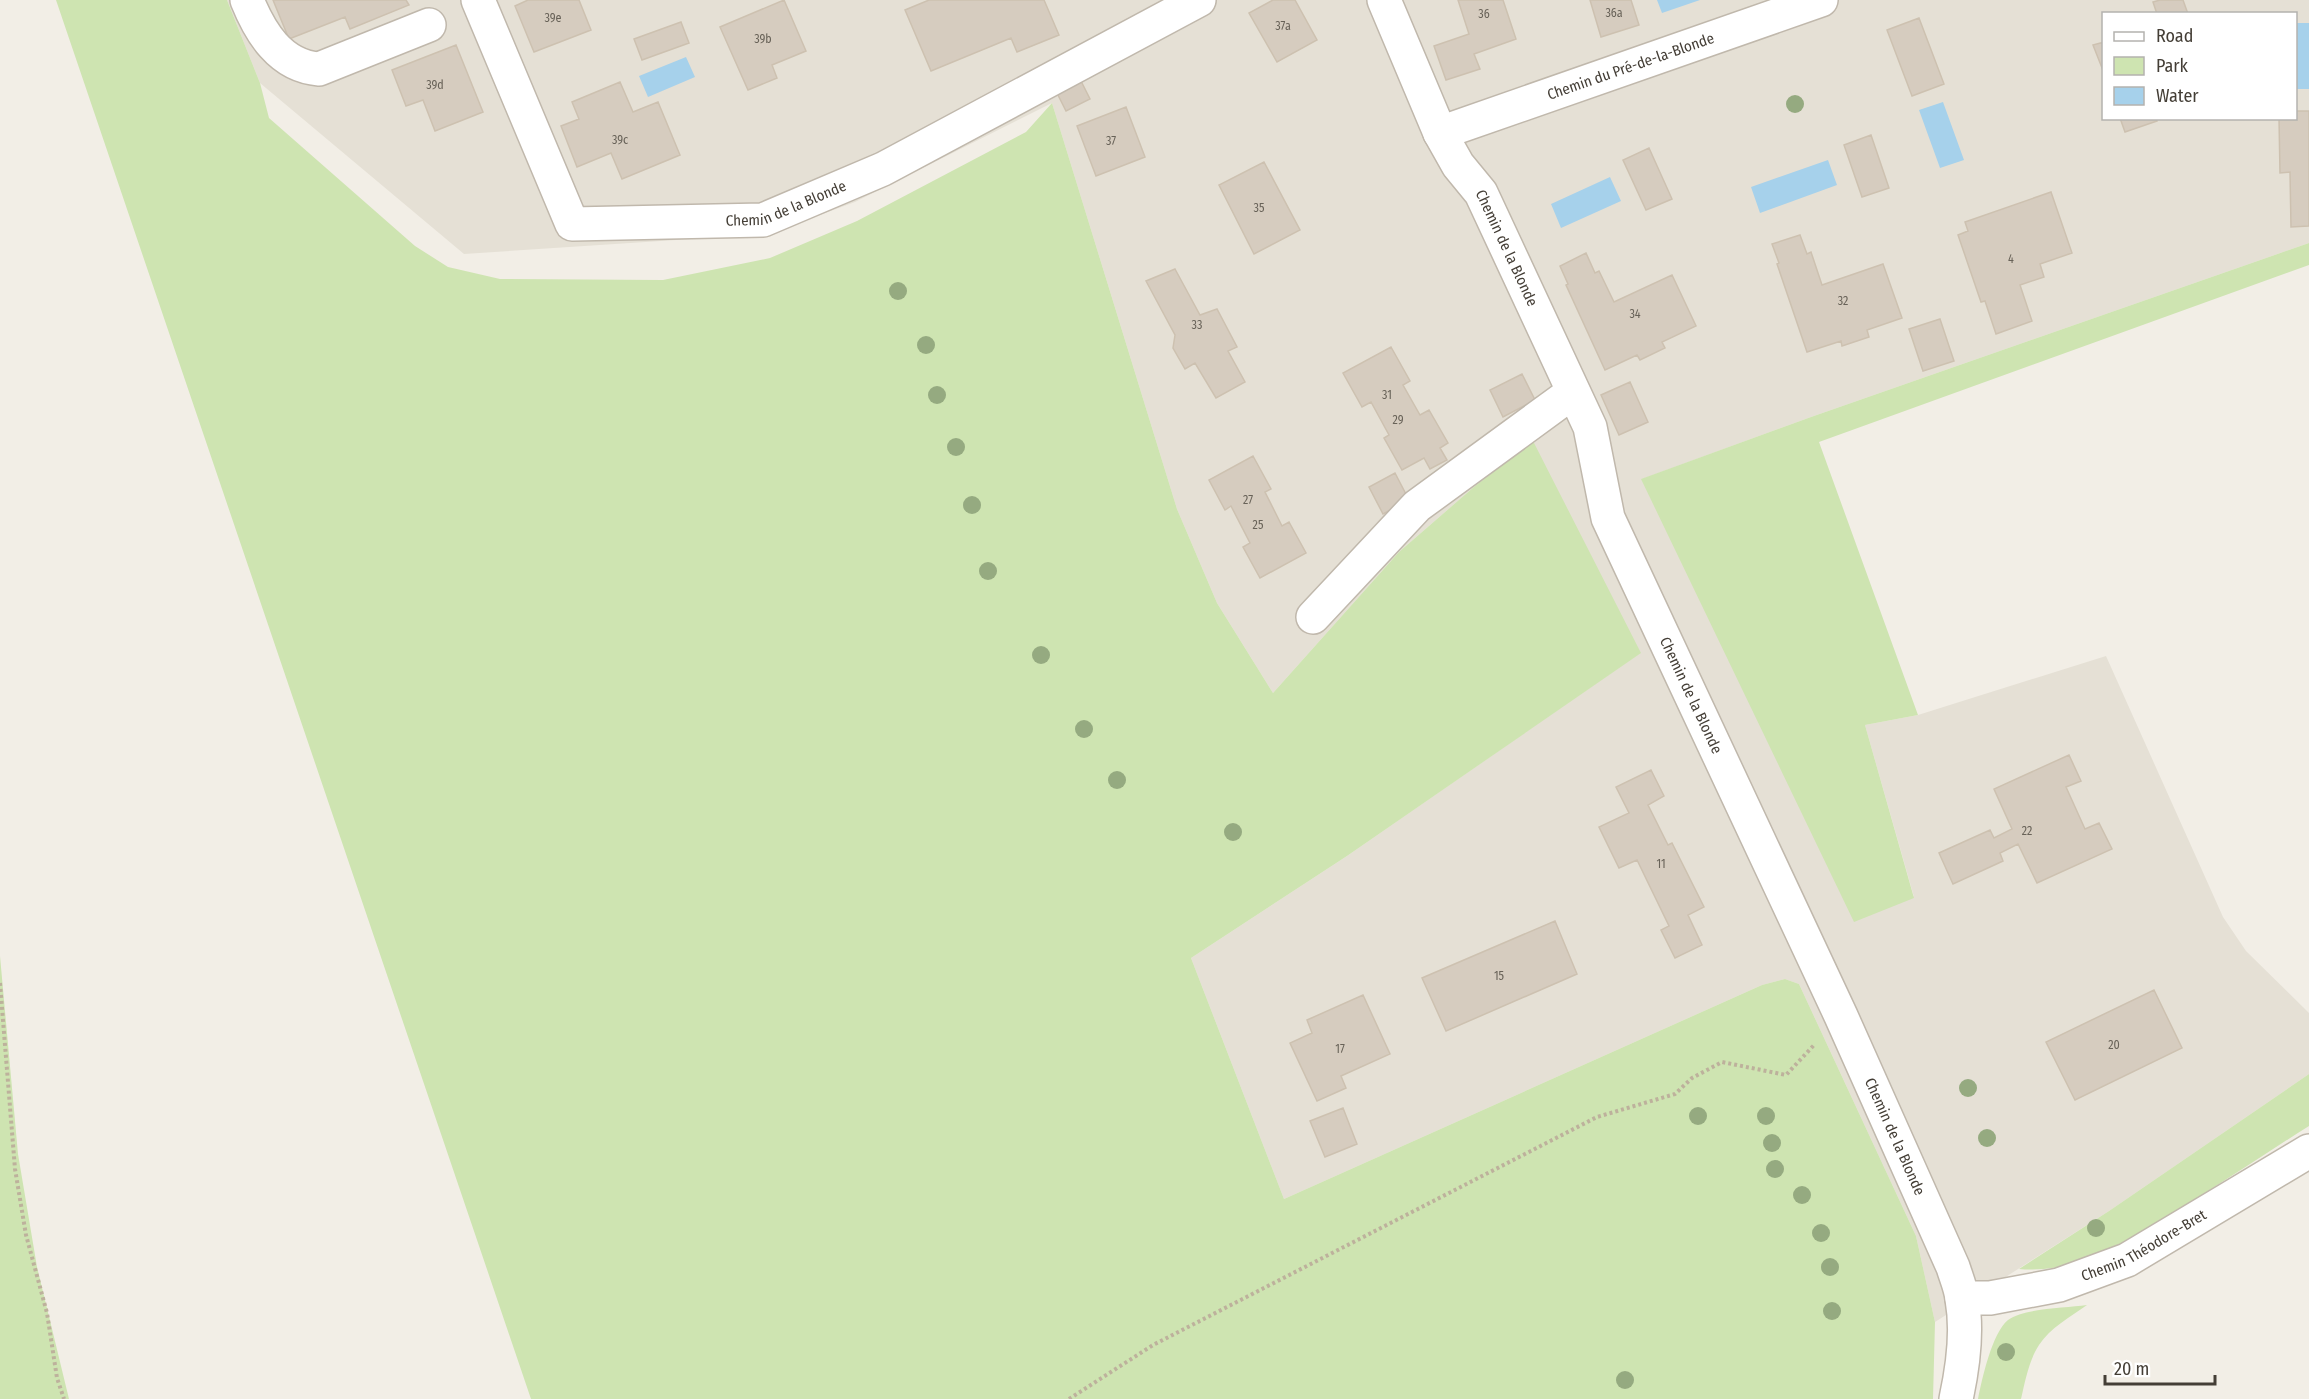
<svg xmlns="http://www.w3.org/2000/svg" width="2309" height="1399" font-family="'Fira Sans Condensed',sans-serif">
<style>
.residential{fill:#e5e0d5;fill-rule:evenodd}
.green{fill:#cee4b1}
.water{fill:#a6d1eb}
.building{fill:#d6ccbf;stroke:#cdc1b0;stroke-width:1.5}
.lines{fill:none;stroke-linecap:round;stroke-linejoin:round}
.minor-casing{stroke:#c0b8ac;stroke-width:36}
.path{stroke:#bdb19c;stroke-width:4;stroke-dasharray:3 3;stroke-linecap:butt}
.minor{stroke:#fff;stroke-width:33}
.tree{fill:#95aa80}
.labels{text-anchor:middle;dominant-baseline:central;stroke-width:4.5;stroke-linejoin:round;paint-order:stroke}
.number-label{font-size:12px;fill:#686258}
.street-label{font-size:15px;fill:#443e36;stroke:#fff}
</style>
<rect width="100%" height="100%" fill="#f2eee6"/>
<path class="residential" d="M227,0H2309V243L1811,417L1642,479L1914,897L1865,725L1918,715L2106,656L2223,917L2246,951L2309,1013V1074L2109,1211L1935,1322L1916,1236L1799,984L1785,979L1762,985L1284,1199L1191,958L1347,856L1640,653L1532,442L1475,486L1399,552L1273,693L1217,603L1177,509L1052,103L855,202L768,234L464,254L260,83ZM2104,14H2296V118H2104Z"/>
<path class="green" d="M56,0H227L260,83L269,118L415,246L448,267L500,279L663,280L770,258L857,221L1026,132L1052,103L1177,509L1217,603L1273,693L1399,552L1475,486L1533,441L1641,653L1347,856L1191,958L1284,1199L1762,985L1785,979L1799,984L1916,1236L1935,1322L1933,1399H531Z
M2309,243V265L1819,442L1918,715L1865,725L1914,898L1854,922L1641,479L1811,417Z
M0,956L18,1154L37,1267L69,1399H0Z
M2309,1074V1126C2274,1148 2240,1171 2205,1193C2150,1228 2088,1275 2019,1269L2109,1211Z
M2087,1305C2070,1317 2050,1328 2039,1345C2029,1360 2025,1382 2021,1399H1978C1982,1379 1992,1333 2008,1320C2025,1308 2066,1308 2087,1305Z"/>
<path class="water" d="M1657,0H1700L1662,13Z
M2296,23H2309V89H2296Z
M686,57L695,77L648,97L639,76Z
M1943,102L1964,160L1940,168L1919,110Z
M1828,160L1837,185L1760,213L1751,187Z
M1610,177L1621,201L1561,228L1551,204Z"/>
<path class="building" d="M273,0H406L409,5L350,29L345,17L289,39Z
M528,0H579L591,30L534,52L515,6Z
M784,0L806,51L772,65L777,78L748,90L720,27Z
M929,0H1044L1059,35L1017,52L1011,38L931,71L905,10Z
M1273,0H1295L1317,40L1277,62L1249,13Z
M1458,0H1503L1516,39L1474,54L1480,69L1446,80L1434,46L1469,34Z
M1590,0H1631L1639,25L1601,37Z
M2160,0H2183L2188,14H2157L2153,2Z
M1919,18L1944,84L1912,96L1887,30Z
M681,22L689,43L642,60L634,39Z
M2104,42V73L2093,45Z
M456,45L483,112L435,131L423,100L406,106L392,70Z
M1080,79L1090,99L1066,111L1056,91Z
M620,82L633,112L658,102L680,155L622,179L611,153L577,167L561,126L579,119L572,102Z
M1126,107L1145,157L1096,176L1077,126Z
M2296,111H2309V226L2291,227L2290,172L2280,173L2279,118H2296Z
M2120,118H2156L2157,121L2125,132Z
M1871,135L1889,188L1862,197L1844,145Z
M1649,148L1672,199L1646,210L1623,160Z
M1264,162L1300,230L1254,254L1219,185Z
M2051,192L2072,253L2040,264L2044,277L2020,285L2032,321L1996,334L1985,301L1981,302L1958,235L1968,231L1965,222Z
M1800,235L1807,254L1811,252L1822,285L1883,264L1902,318L1867,330L1869,337L1842,346L1841,341L1807,352L1777,264L1779,263L1772,244Z
M1586,253L1595,273L1599,271L1614,302L1672,275L1696,326L1662,342L1665,348L1640,360L1637,355L1605,370L1566,285L1568,284L1560,266Z
M1175,269L1200,315L1217,309L1237,347L1228,351L1245,382L1216,398L1195,363L1185,369L1173,348L1175,335L1146,281Z
M1940,319L1954,361L1923,371L1909,329Z
M1391,347L1410,381L1403,385L1420,415L1429,410L1448,443L1440,448L1447,460L1430,469L1424,458L1402,470L1384,438L1389,435L1371,402L1362,407L1343,373Z
M1522,374L1535,400L1503,417L1490,390Z
M1630,382L1648,422L1619,435L1601,395Z
M1253,456L1271,489L1265,492L1282,526L1289,522L1306,553L1260,578L1243,547L1250,543L1231,506L1225,510L1209,480Z
M1395,473L1409,500L1383,514L1369,487Z
M2069,755L2081,781L2066,787L2085,829L2099,823L2112,849L2037,883L2018,844L2000,853L2003,861L1953,884L1939,853L1990,830L1994,838L2012,829L1994,789Z
M1651,770L1664,796L1648,805L1668,845L1672,843L1704,907L1688,915L1702,945L1675,958L1661,930L1669,926L1637,860L1619,868L1599,827L1629,813L1616,787Z
M1555,921L1577,974L1446,1031L1422,978Z
M2154,990L2182,1048L2075,1100L2046,1042Z
M1363,995L1390,1054L1341,1076L1346,1088L1317,1101L1290,1043L1312,1033L1307,1020Z
M1343,1108L1357,1144L1325,1157L1310,1121Z"/>
<g class="lines">
<g class="minor-casing">
<g id="minor">
<path d="M247,0C260,32 280,66 319,69L429,25"/>
<path id="s1" d="M478,0L572,224L763,220L883,169L1199,0"/>
<path id="s2" d="M1384,0L1440,133L1458,165L1481,193L1590,427L1608,518L1841,1016L1953,1267C1956,1277 1961,1288 1962,1299C1968,1332 1963,1367 1956,1399"/>
<path id="s3" d="M1440,133L1821,0"/>
<path d="M1313,617L1417,506L1573,392"/>
<path id="s4" d="M1962,1298H1990L2059,1285L2127,1260L2309,1151"/>
</g>
</g>
<path class="path" d="M0,983L15,1169L26,1235L47,1313L57,1378L64,1399
M1069,1399L1153,1345L1597,1117L1675,1094L1692,1078L1722,1062L1786,1075L1815,1044"/>
<use href="#minor" class="minor"/>
</g>
<g class="tree">
<circle cx="1795" cy="104" r="9"/>
<circle cx="898" cy="291" r="9"/>
<circle cx="926" cy="345" r="9"/>
<circle cx="937" cy="395" r="9"/>
<circle cx="956" cy="447" r="9"/>
<circle cx="972" cy="505" r="9"/>
<circle cx="988" cy="571" r="9"/>
<circle cx="1041" cy="655" r="9"/>
<circle cx="1084" cy="729" r="9"/>
<circle cx="1117" cy="780" r="9"/>
<circle cx="1233" cy="832" r="9"/>
<circle cx="1968" cy="1088" r="9"/>
<circle cx="1698" cy="1116" r="9"/>
<circle cx="1766" cy="1116" r="9"/>
<circle cx="1987" cy="1138" r="9"/>
<circle cx="1772" cy="1143" r="9"/>
<circle cx="1775" cy="1169" r="9"/>
<circle cx="1802" cy="1195" r="9"/>
<circle cx="2096" cy="1228" r="9"/>
<circle cx="1821" cy="1233" r="9"/>
<circle cx="1830" cy="1267" r="9"/>
<circle cx="1832" cy="1311" r="9"/>
<circle cx="2006" cy="1352" r="9"/>
<circle cx="1625" cy="1380" r="9"/>
</g>
<g class="labels">
<g class="number-label">
<text x="1614" y="13">36a</text>
<text x="1484" y="14">36</text>
<text x="553" y="18">39e</text>
<text x="1283" y="26">37a</text>
<text x="763" y="39">39b</text>
<text x="435" y="85">39d</text>
<text x="620" y="140">39c</text>
<text x="1111" y="141">37</text>
<text x="1259" y="208">35</text>
<text x="2011" y="259">4</text>
<text x="1843" y="301">32</text>
<text x="1635" y="314">34</text>
<text x="1197" y="325">33</text>
<text x="1387" y="395">31</text>
<text x="1398" y="420">29</text>
<text x="1248" y="500">27</text>
<text x="1258" y="525">25</text>
<text x="2027" y="831">22</text>
<text x="1661" y="864">11</text>
<text x="1499" y="976">15</text>
<text x="2114" y="1045">20</text>
<text x="1340" y="1049">17</text>
</g>
<g class="street-label">
<text stroke="none"><textPath href="#s3" startOffset="202">Chemin du Pré-de-la-Blonde</textPath></text>
<text stroke="none"><textPath href="#s1" startOffset="460">Chemin de la Blonde</textPath></text>
<text stroke="none"><textPath href="#s2" startOffset="278">Chemin de la Blonde</textPath></text>
<text stroke="none"><textPath href="#s2" startOffset="764">Chemin de la Blonde</textPath></text>
<text stroke="none"><textPath href="#s2" startOffset="1250">Chemin de la Blonde</textPath></text>
<text stroke="none"><textPath href="#s4" startOffset="192">Chemin Théodore-Bret</textPath></text>
</g>
</g>
<rect x="2102" y="12" width="195" height="108" fill="#ffffff" stroke="#b4b2af" stroke-width="1.5"/>
<rect x="2114" y="32" width="30" height="9" fill="#ffffff" stroke="#b4b2af" stroke-width="1.5"/>
<text x="2156" y="42" font-size="18" fill="#443e36">Road</text>
<rect x="2114" y="57" width="30" height="18" fill="#cee4b1" stroke="#b4b2af" stroke-width="1.5"/>
<text x="2156" y="72" font-size="18" fill="#443e36">Park</text>
<rect x="2114" y="87" width="30" height="18" fill="#a6d1eb" stroke="#b4b2af" stroke-width="1.5"/>
<text x="2156" y="102" font-size="18" fill="#443e36">Water</text>
<path d="M2105 1375v9h110v-9" fill="none" stroke="#443e36" stroke-width="3"/>
<text x="2114" y="1375" font-size="18" fill="#443e36" stroke="#ffffff" stroke-width="4.5" paint-order="stroke">20 m</text>
</svg>
